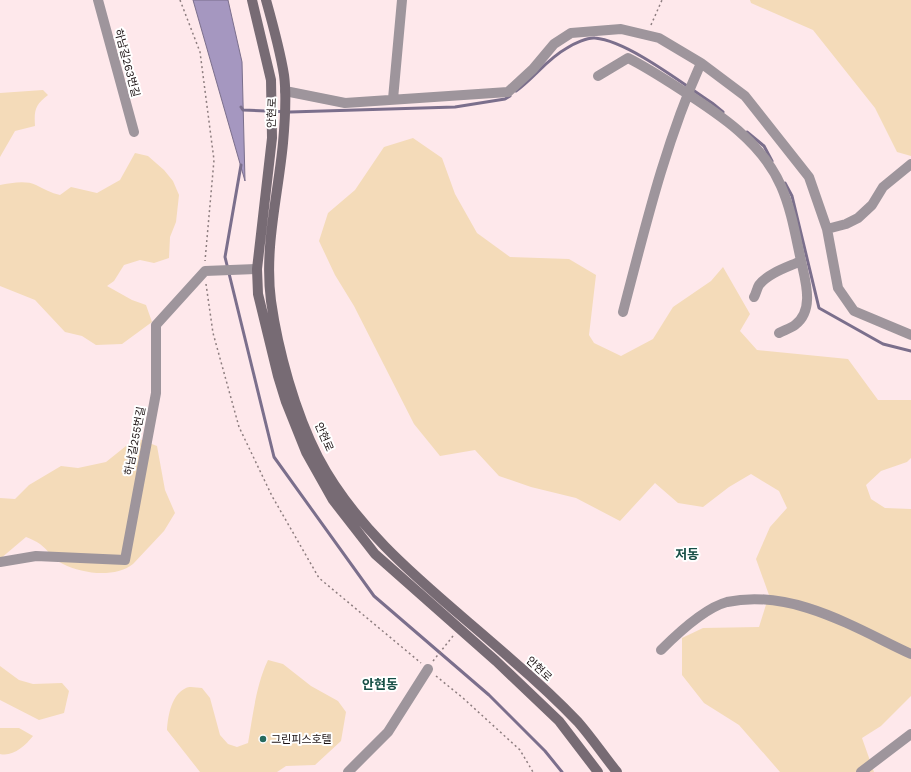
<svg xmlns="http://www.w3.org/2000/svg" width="911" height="772" font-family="'Work Sans','Noto Sans KR',sans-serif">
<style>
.green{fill:#f4dbb9}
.water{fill:#a597c0;stroke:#7b6f8c}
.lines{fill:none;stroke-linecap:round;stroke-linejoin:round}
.stream{stroke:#7b6f8c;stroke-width:3}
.path{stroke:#8d7d7f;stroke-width:1.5;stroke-dasharray:2 3;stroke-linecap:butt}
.street{stroke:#9e959c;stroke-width:10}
.secondary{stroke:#776b74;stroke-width:10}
.poi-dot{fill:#266b5f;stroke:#fff;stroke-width:1.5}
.labels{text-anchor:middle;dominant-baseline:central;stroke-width:4;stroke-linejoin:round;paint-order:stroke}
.street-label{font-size:11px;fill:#1a1112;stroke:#fff}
.poi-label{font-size:11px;fill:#1a1112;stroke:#fff;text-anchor:start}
.quarter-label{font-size:13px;font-weight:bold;fill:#174f46;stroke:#fff}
</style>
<rect width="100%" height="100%" fill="#fee8eb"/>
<path class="green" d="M750,0H911V156L897,152L875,108L813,30L751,3Z
M43,90L48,95C35,105 34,110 35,126L15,131L0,157V93Z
M413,138L442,158L455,194L477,233L510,257L569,259L596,275L589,335L594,343L621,356L653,339L673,307L711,281L723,267L750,314L740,331L757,350L848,359L878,400H911V458L907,462L881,471L866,485L871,499L885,508L911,509V696L881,726L862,738L874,772H780L739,725L704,703L682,675V638L703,628L759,627L769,595L756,559L770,527L787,508L779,491L751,474L729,487L703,507L678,503L655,483L620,521L576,498L531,487L499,476L475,450L440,456L414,424L354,306L335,275L319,241L328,213L355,190L384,147Z
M135,153L148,156L164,170L173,181L179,195L176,222L170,237L169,258L154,263L140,260L124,265L114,281L107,286L132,300L146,305L152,322L122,344L96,345L82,336L65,332L35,300L0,286V185C11,183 26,180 36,185C44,189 51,193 60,195L71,187L97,193L120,180Z
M136,438L157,446L165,490L175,513L164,531L133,564C115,578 83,574 63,564C54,560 48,550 40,544C36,541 31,539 26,537L0,559V498L15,499L29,485L61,466L78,468L106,462Z
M268,660L283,664L311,686L338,701L346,712L341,741L315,765L286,766L277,772H200L167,730C168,716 171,695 186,688C190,686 197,688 202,688L210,698L220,735L228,744L237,747L248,743C253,715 256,685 268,660Z
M0,666L19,680L33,684L62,683L69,691L64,713L39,720L0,700Z
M0,728H19L33,736C25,746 13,757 0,754Z"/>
<path class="water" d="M193,0H228L242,62L245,181Z"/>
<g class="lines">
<path class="stream" d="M516,91C534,78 547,59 567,48C573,44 588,37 595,38C628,41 683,84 712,103L723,112
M241,107L243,110L290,112L455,107L505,99L510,96
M747,132L764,146L772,161
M241,165L225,257L274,457L374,596L489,695L545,751L562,772
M785,183L792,196L819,308L883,344L911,351"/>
<path class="path" d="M180,0L200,52L214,160L205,261
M651,25L662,0
M206,284L213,333L239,427L272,496L319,578L421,663
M433,661L453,636
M436,676L463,698L520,750L533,772"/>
<path class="street" d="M98,0L134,132
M598,76L628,58C646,67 663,78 680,89C719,114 762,142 781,186C792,211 796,239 802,265C806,283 814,311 795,325C791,328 785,330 779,333
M285,91L345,103L508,92L533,69L554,44L571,33L621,29L659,38L701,63L745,96L809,177L827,229L838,288L854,311L911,335
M393,99L402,0
M827,229L846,224L858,218L872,205L883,187L911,164
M754,297C756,294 757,288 759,285C768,273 788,267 801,261
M623,312C645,228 665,143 701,63
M0,562L36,556L125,560L156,393V325L205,271L257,269
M661,650C677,634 704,608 727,602C792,588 855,628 911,654
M348,772L388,732L428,669
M861,772L911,734"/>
<path class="secondary" d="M252,0L271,80L272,138L257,269L258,294L278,376L286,402L306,452L333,500L375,554L496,661L559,721L598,772
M266,0C273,25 280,50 284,75C287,97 285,121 283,143C278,196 264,248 271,301C278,351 295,412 318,457C362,541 443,598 512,660C534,679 557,700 578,722C592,738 604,756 617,772"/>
</g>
<circle class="poi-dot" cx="263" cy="739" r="4"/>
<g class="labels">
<g class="street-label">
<text transform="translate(127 63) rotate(75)">하남길263번길</text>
<text transform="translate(272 113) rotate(-88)">안현로</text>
<text transform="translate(324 437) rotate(66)">안현로</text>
<text transform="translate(135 441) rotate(-79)">하남길255번길</text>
<text transform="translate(539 669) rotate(43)">안현로</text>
</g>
<g class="poi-label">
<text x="271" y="739">그린피스호텔</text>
</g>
<g class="quarter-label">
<text x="687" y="554">저동</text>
<text x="380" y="684">안현동</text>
</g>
</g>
</svg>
